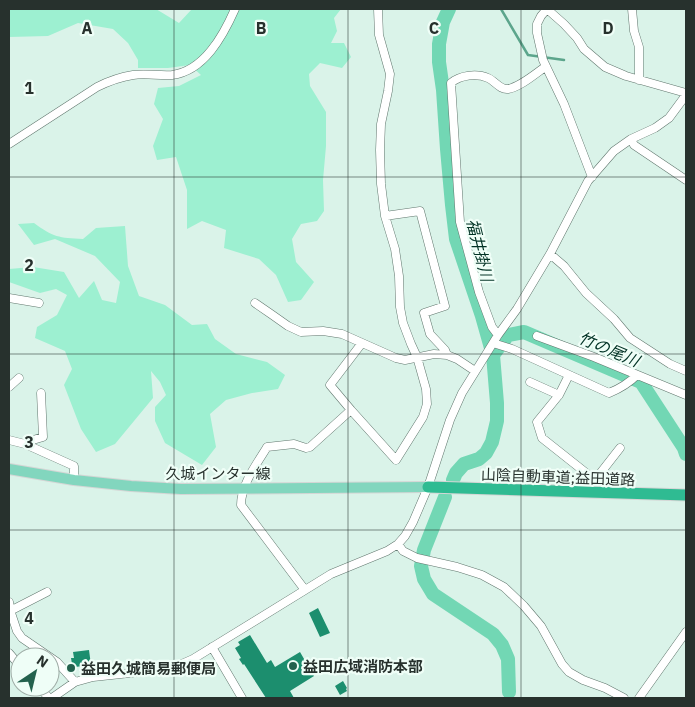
<svg xmlns="http://www.w3.org/2000/svg" width="695" height="707" font-family="'IBM Plex Sans','Noto Sans JP',sans-serif">
<style>
.green{fill:#9df0d1}
.lines{fill:none;stroke-linecap:round;stroke-linejoin:round}
.stream{stroke:#5ca58c;stroke-width:2.5}
.river{stroke:#72d7b4;stroke-width:14}
.building{fill:#1c8e6e}
.minor-casing{stroke:#61776e;stroke-width:9}
.major-casing{stroke:#d4d6d5;stroke-width:12}
.highway-casing{stroke:#d4d6d5;stroke-width:13}
.minor{stroke:#fff;stroke-width:8}
.major{stroke:#82d6be;stroke-width:10}
.highway{stroke:#2fbb92;stroke-width:11}
.grid{fill:none;stroke:#27312d;stroke-width:1;stroke-opacity:0.55}
.poi-dot{fill:#24624e;stroke:#effef7;stroke-width:2}
.labels{text-anchor:middle;dominant-baseline:central;stroke-width:4.5;stroke-linejoin:round;paint-order:stroke}
.street-label{font-size:15px;fill:#27312d;stroke:#effef7}
.poi-label{font-size:15px;font-weight:bold;fill:#27312d;stroke:#effef7;text-anchor:start}
.water-label{font-size:16px;font-style:italic;fill:#013224;stroke:#effef7}
.grid-label{font-size:16px;text-anchor:middle;font-weight:bold;fill:#27312d;stroke:#effef7;stroke-width:4.5;stroke-linejoin:round;paint-order:stroke}
</style>
<rect width="100%" height="100%" fill="#daf3e9"/>
<path class="green" d="M9,9H156L179,23L192,9H341L334,18L337,31L331,43H344L351,57L342,68L320,63L309,74L310,86L326,112V146L323,180L324,211L317,221L301,224L292,239L296,262L314,282L301,300L288,302L276,275L259,259L224,248L226,230L202,221L187,229V190L176,157L157,160L153,146L163,119L154,104L158,88L179,86L201,75L190,65L168,68H138V60L128,43L113,29L78,23L48,36L9,37Z
M34,223C53,237 59,238 83,239L96,228L125,226L128,266L139,296L165,305L192,325L207,324L215,339L236,354L267,362L285,375L278,389L252,393L226,400L210,414L216,447L202,465L165,443L155,421V407L166,395L160,382L151,371L153,398L115,444L96,452L81,429L64,385L72,369L65,351L35,338L37,327L57,315L67,295L56,289L40,293L9,282V269L33,267L64,272L79,298L94,281L102,300L116,303L120,282L95,256L55,239L34,245L18,224Z"/>
<g class="lines">
<path class="stream" d="M501,9L528,55L564,60
M509,692L510,698"/>
<path class="river" d="M449,9L443,22L439,44V62L443,90L447,149L452,205L456,239L482,316L493,355L497,403V421L492,442L486,453L479,459L464,464L456,473L453,480
M493,355L508,335L524,332L641,382L684,448L686,454
M445,497L424,550L421,566L424,579L433,594L493,634L502,645L508,659L509,692"/>
</g>
<path class="building" d="M318,608L330,633L320,637L309,613Z
M250,635L267,663L271,660L275,667L300,652L314,676L290,691L294,698H266L244,664L243,665L239,659L241,658L235,648L240,645L238,642Z
M89,650L91,665L75,667V672H74L67,664H72L71,658H74L73,652Z
M343,681L347,688L346,689L347,691L340,695L335,686Z"/>
<g class="lines">
<g class="minor-casing">
<path id="minor" d="M547,9L541,16L537,24V33L543,60L564,104L592,177
M547,9L564,24L577,38L584,49L605,67L626,76L686,93
M632,9L634,31L639,47V80
M631,139L634,145L686,180
M9,144L97,87C109,81 120,77 133,75C146,73 159,76 172,75C204,71 223,36 235,9
M385,216L420,211L445,306L424,313L430,334L445,350L447,355
M550,254L564,266L586,293L614,319L630,338L670,364L686,371
M9,298L39,303
M255,303L271,314L288,326L301,332L323,331L342,334L396,358L405,360L434,354L447,355L457,359L475,371
M498,335L492,327L479,292L460,222L451,83C460,75 477,73 488,78C495,81 500,90 508,89C520,87 535,74 545,67
M537,336L594,357L686,395
M493,343L512,349L609,393C619,389 629,383 637,375
M569,375L559,395L537,422L542,438L595,480L620,448
M530,382L559,395
M9,387L19,378
M351,410L330,385L362,343
M9,440L25,444L74,466V480
M28,445L33,440L43,437L41,393
M398,544L403,551L417,558L457,567L482,575L504,587L524,606L541,626L562,664L569,672L583,680L605,688L624,698
M305,590L241,505C241,484 257,464 267,447L294,444L306,448L310,447L351,410L396,460L423,417L427,404L426,389L417,357L411,344L403,323L400,307L399,276L395,249L385,216L381,184L380,150L381,124L388,91L390,74L379,35L378,9
M9,602L11,613L17,631L22,638L57,662L75,682
M10,611L47,592
M212,647L242,698
M9,653L20,666
M39,687L49,698
M52,698L75,682L93,677L158,670L177,666L193,659L331,574L387,551L398,544L405,536L413,522L428,487L450,420L462,393L498,335L517,309L550,254L588,181L614,151L631,139L655,128L669,118L686,95
M639,698L686,632"/>
</g>
<g class="major-casing">
<path id="major" d="M9,469L74,480L131,486L181,489L428,487"/>
</g>
<g class="highway-casing">
<path id="highway" d="M428,487L686,495"/>
</g>
<use href="#minor" class="minor"/>
<use href="#major" class="major"/>
<use href="#highway" class="highway"/>
</g>
<path class="grid" d="M174,9V698M348,9V698M521,9V698M9,177H686M9,354H686M9,530H686"/>
<g class="poi-dot">
<circle cx="293" cy="666" r="5"/>
<circle cx="71" cy="668" r="5"/>
</g>
<g class="labels">
<g class="street-label">
<text x="218" y="473">久城インター線</text>
<text transform="translate(558 477) rotate(2)">山陰自動車道;益田道路</text>
</g>
<g class="poi-label">
<text x="303" y="666">益田広域消防本部</text>
<text x="81" y="668">益田久城簡易郵便局</text>
</g>
<g class="water-label">
<text transform="translate(480 250) rotate(76)">福井掛川</text>
<text transform="translate(609 349) rotate(23)">竹の尾川</text>
</g>
</g>
<g class="grid-label">
<text x="87" y="34">A</text>
<text x="261" y="34">B</text>
<text x="434" y="34">C</text>
<text x="608" y="34">D</text>
<text x="29" y="94">1</text>
<text x="29" y="271">2</text>
<text x="29" y="448">3</text>
<text x="29" y="624">4</text>
</g>
<rect width="695" height="707" fill="none" stroke="#27312d" stroke-width="20"/>
<g transform="translate(35 672) rotate(35)"><circle r="24" fill="#effef7" stroke="#9faca6"/>
<path d="M0-4L9 19L0 12L-9 19Z" fill="#24624e"/>
<text y="-8" font-size="14" font-weight="bold" text-anchor="middle" fill="#27312d">N</text>
</g>
</svg>
